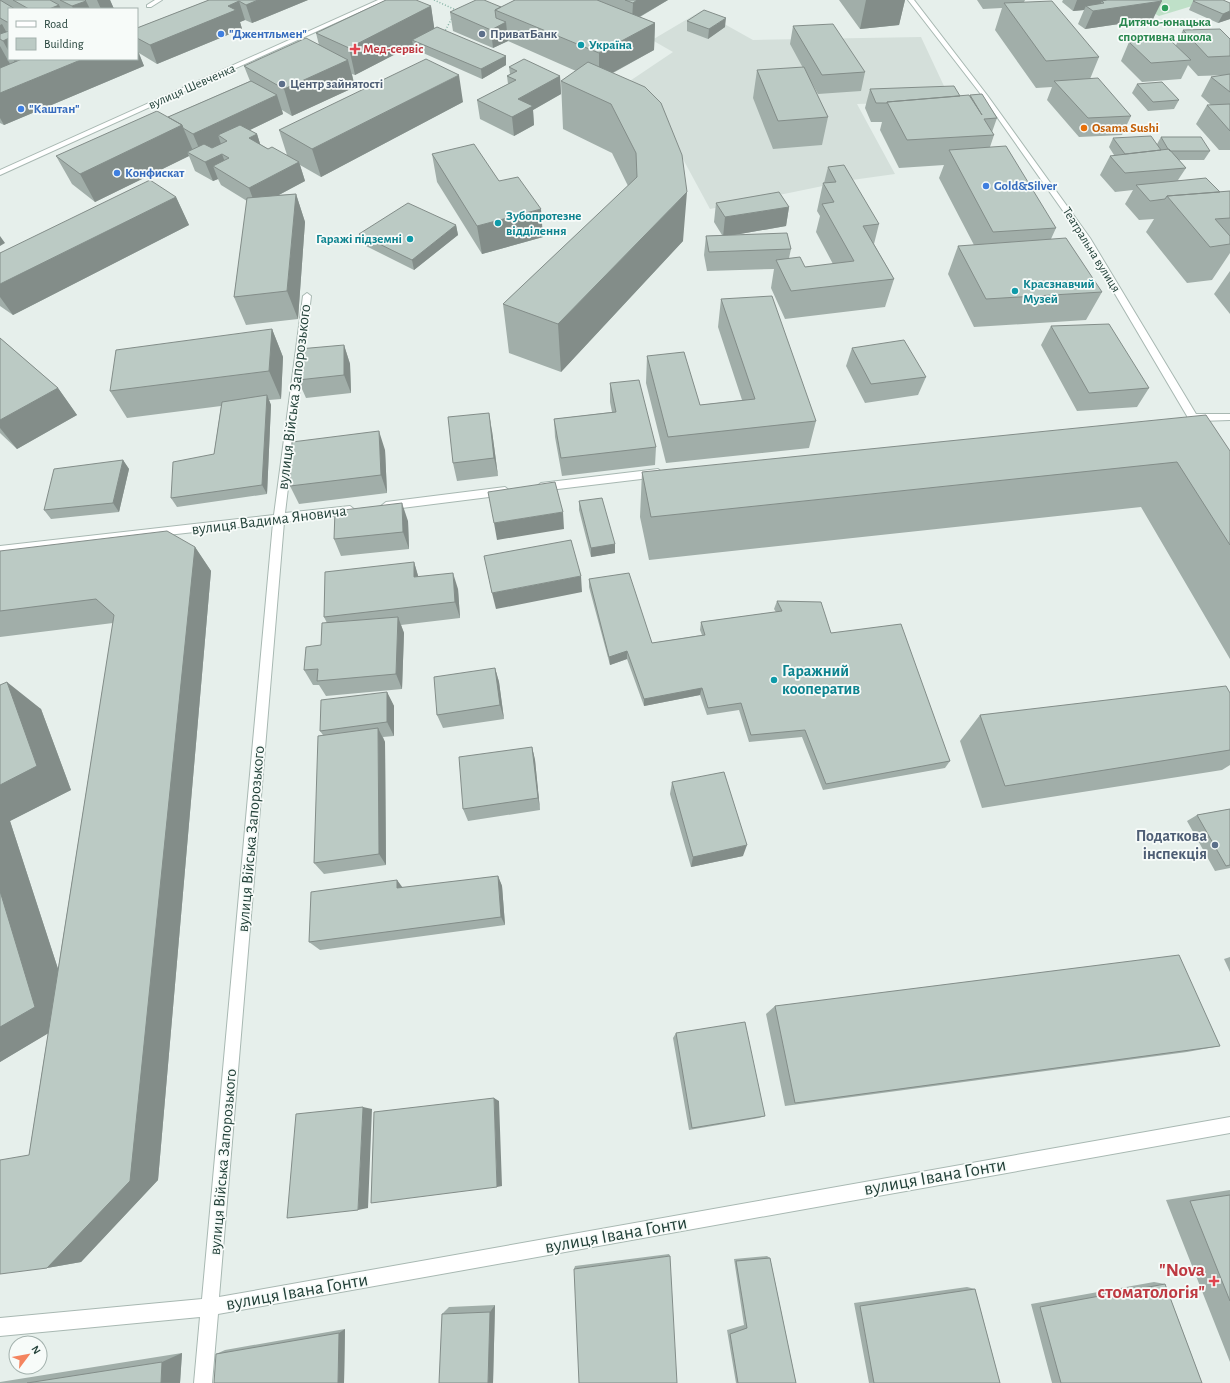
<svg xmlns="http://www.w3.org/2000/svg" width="1230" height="1383" font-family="'Alegreya Sans',sans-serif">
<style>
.built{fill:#d4dfda}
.green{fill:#bfe0c8}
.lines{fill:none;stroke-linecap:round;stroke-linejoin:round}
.minor-casing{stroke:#a8b8b2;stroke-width:2}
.path{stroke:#86b3a5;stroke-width:1.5;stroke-dasharray:1 2;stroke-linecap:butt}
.minor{fill:#fff;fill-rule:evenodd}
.wall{fill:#a1aea9}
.shaded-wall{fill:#838d89}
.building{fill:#bbcac4;stroke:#838d89}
.leisure-dot{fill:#2e9e5b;stroke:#f7fbf9;stroke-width:1.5}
.shop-dot{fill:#3f7fe0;stroke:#f7fbf9;stroke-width:1.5}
.service-dot{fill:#5c6f8a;stroke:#f7fbf9;stroke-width:1.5}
.culture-dot{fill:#0f9aa8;stroke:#f7fbf9;stroke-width:1.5}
.health-dot{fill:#e0444e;stroke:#f7fbf9;stroke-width:1.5}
.food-dot{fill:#e8710a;stroke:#f7fbf9;stroke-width:1.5}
.labels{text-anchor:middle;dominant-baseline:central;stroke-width:3.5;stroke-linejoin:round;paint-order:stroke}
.far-leisure-label{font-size:13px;font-weight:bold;fill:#27864d;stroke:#f7fbf9}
.far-shop-label{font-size:13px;font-weight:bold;fill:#366cbe;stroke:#f7fbf9;text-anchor:start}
.far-service-label{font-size:13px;font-weight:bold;fill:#4e5e75;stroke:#f7fbf9;text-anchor:start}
.far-culture-label{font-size:13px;font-weight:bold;fill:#0d838f;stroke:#f7fbf9;text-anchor:start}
.far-health-label{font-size:13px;font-weight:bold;fill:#be3a42;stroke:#f7fbf9;text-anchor:start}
.far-street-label{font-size:13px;fill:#24423a;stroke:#f7fbf9}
.far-food-label{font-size:13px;font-weight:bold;fill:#c56008;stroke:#f7fbf9;text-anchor:start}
.street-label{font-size:16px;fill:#24423a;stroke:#f7fbf9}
.culture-label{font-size:16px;font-weight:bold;fill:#0d838f;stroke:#f7fbf9;text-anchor:start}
.service-label{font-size:16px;font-weight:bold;fill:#4e5e75;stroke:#f7fbf9;text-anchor:end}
.near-street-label{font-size:19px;fill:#24423a;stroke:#f7fbf9}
.near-health-label{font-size:19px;font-weight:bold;fill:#be3a42;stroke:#f7fbf9;text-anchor:end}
</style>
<rect width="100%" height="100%" fill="#e6efeb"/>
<path class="built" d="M701,11L753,40L921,37L951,101L857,104L895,174L852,180L710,209L664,124L609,95L673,52L652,40Z"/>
<path class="green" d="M1130,0H1212L1159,16Z"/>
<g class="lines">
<g class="minor-casing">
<path id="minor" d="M155,0H162L151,7H147V5Z
M378,0H386L0,175V170Z
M908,0H914L987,95L1090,238L1196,414H1230V420L1200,421L1199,425L1196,426L1188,420L1187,416L1082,238L983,97Z
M307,293L311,296L285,513L350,506L355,510L350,514L284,522L219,1297L1230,1117V1133L218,1314L212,1383H194L200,1317L0,1336V1318L202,1299L273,523L0,554V546L274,515L303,296Z
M658,469L663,473L658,477L541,491L536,487L541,483Z
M505,487L510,491L505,495L386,510L381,506L386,502Z"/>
</g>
<path class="path" d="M434,0L456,10L455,11
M444,33L453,16"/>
<use href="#minor" class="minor"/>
</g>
<path class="wall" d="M0,0H110L114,9H9V59H137V28L209,0H308L252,23L245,20L240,22L242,29L157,64L139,53L144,66L4,125L0,123Z
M515,0H668L640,17L655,23L654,50L613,73L683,241L561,372L509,353L503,304L628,186L612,153L563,129L561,81L576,71L508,41L493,48L453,31L450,12L501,7Z
M839,0H905L899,25L860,29Z
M977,0H1025L1024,2L1099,57L1090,79L1131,116L1122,135L1079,137L1047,100L1052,87L1036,88L995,30L1002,8L983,9Z
M1063,0H1160L1153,19L1085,29L1078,24L1084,10L1073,11L1062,2Z
M1193,1L1230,3V19L1218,23L1189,10Z
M431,6L434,28L506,56V65L482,79L414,49L413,45L355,75L352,74L355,87L292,116L282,110L283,114L250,130L257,134L260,144L268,149L287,155L279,130L463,102L321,177L300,165L305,181L279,195L296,194L305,222L298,319L246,325L234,297L247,201L221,185L218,179L213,181L195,171L189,156L95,202L72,184L56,156L168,117L250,81L244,66L319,45L316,33Z
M687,21L725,27L708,39L687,31Z
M793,26L865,72L861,91L818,94L809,78L828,117L822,145L773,149L753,98L757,70L803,68L790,44Z
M1183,30L1230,39V150H1219L1196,124L1207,105H1211L1201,96L1211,77L1229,75L1198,76L1188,65L1181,79L1142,82L1121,61L1129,42L1176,45Z
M509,67L560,76L561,94L533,110L534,125L514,136L480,119L477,100L508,84L507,76L510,74Z
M1137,84L1179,100L1174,109L1148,111L1132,93Z
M870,89L960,96L970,97V95L997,118L992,132L994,135L990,147L1056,228L1051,239L1102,292L1086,320L974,327L948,274L958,246L974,245L939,178L944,165L899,168L880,130L882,122H871L865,108Z
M1161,137L1210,151L1204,160H1179L1186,168L1178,180L1220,192L1230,191V253L1212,280L1187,283L1146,232L1154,219L1139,220L1125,204L1133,190L1115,192L1100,175L1110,156L1114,155L1109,147L1113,138L1157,144Z
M432,154L499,181L543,237L482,254L437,182Z
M828,167L879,224L874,244L894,279L885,307L785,319L771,288L774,269L707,271L704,255L706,236L722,235L714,222L716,203L789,207L786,226L734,235L791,249L789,258L805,267L833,264L816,232L820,216L817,211L823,183H824Z
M176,197L189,225L13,315L0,306V253Z
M456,225L458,235L414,270L362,244L359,234Z
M1230,271V314L1214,294Z
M721,299L816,421L809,448L666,463L646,383L647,356L700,405L742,400L718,327Z
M1051,326L1149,388L1137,407L1077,411L1041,345Z
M272,329L283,357L281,399L269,400L271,405L267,494L177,507L171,498L214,454L221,406L127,418L110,391Z
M0,338L58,388L77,415L17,449L0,433Z
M344,345L350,364L351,393L306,398L298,380Z
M852,348L926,377L918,395L865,403L846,366Z
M610,383L656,447L655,465L562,476L555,437L554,419L612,412L610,402Z
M492,431L498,476L457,481L453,463Z
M385,450L387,493L299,504L290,486Z
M1230,451V659L1141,507L649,560L640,517L642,472Z
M123,460L129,469L119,512L51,519L44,510Z
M579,501L615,544V553L591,557L579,510Z
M408,521L409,549L341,556L334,539Z
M195,547L211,571L158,1180L81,1262L47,1268L29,1155L48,1033L0,1062V685L41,709L71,790L10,821L58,969L113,623L0,637V551Z
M414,562L418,576L458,589L460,618L401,625L404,633L402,689L326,696L319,685H313L304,670L321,645L327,623L324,617Z
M589,579L652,643L702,635L700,630L701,622L776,612L774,609L777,601L831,633L950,761L945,768L823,790L802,737L749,742L739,710L707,715L700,695L644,706L627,659L610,665L589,587Z
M495,668L499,682L504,719L443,728L437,715Z
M387,692L394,706V736L383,737L385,742L386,865L324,874L314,863L323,735L320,731Z
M1230,693V765L1222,770L982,808L960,741L980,715Z
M532,747L535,760L540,810L468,821L463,809Z
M672,782L743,856L691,867L670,794Z
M1230,809V868L1215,871L1187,821L1197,815Z
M498,876L502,886L505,925L320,950L309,942L397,880L403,888Z
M1230,957V972L1224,959Z
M775,1006L1220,1046L1187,1052L785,1106L766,1014Z
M676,1033L765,1116L759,1118L689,1130L673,1038Z
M1230,1190V1362L1166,1200Z
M669,1254L670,1256L574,1269L575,1266Z
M767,1256L770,1258L796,1383H736L727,1330L744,1325L734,1259Z
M1154,1282L1165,1284L1202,1383H1052L1031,1304Z
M967,1287L975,1289L1000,1383H869L854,1303Z
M495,1305L493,1383L442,1314L449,1307Z
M345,1329L344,1383L216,1354L225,1350Z
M182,1353L180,1383H0V1382Z"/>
<path class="shaded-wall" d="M97,0H110L114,9H101Z
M258,0H308L252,23L246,5Z
M637,0H668L632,21L633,3Z
M866,0H905L899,25L860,29Z
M1077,0H1124L1104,3L1102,1L1098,8L1086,6L1084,10L1073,11Z
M86,1L90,9H73L72,6Z
M239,1L245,20L240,22L242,29L157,64L150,45L228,6Z
M1162,1L1153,19L1085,29L1093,11Z
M59,5L61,9H49Z
M431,6L435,33L412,40L413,45L355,75L349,48Z
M1230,11V19L1218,23L1223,14Z
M726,18L725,27L708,39L709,29Z
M506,22L508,41L493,48L491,30Z
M655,23L654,50L599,80V53Z
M2,24L9,37V52L3,41L0,39V25Z
M0,46L15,73L0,79Z
M137,49L144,66L4,125L0,118V93L83,59H137Z
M506,56V65L482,79L481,69Z
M13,59H39L18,68Z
M348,60L355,87L292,116L284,89Z
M459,75L463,102L321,177L312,149Z
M560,76L561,94L533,110L534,125L514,136L512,117L518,99Z
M277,95L283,114L227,141L218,135L221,144L201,153L193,134Z
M182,125L194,153L187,152L189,156L95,202L80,174Z
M257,134L263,153L249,138Z
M222,154L229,173L213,166L218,179L213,181L205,162Z
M299,162L305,181L256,207L249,188Z
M687,192L683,241L561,372L558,324Z
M296,194L305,222L298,319L287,291Z
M176,197L189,225L13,315L0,297V284Z
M789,207L786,226L723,237L725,217Z
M541,209L543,237L482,254L477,226Z
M456,225L458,235L414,270L412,260Z
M0,236L5,243L0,246Z
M272,329L283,357L281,399L269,371Z
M344,345L350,364L351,393L344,375Z
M58,388L77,415L17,449L0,428V420Z
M267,395L271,405L267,494L262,485Z
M489,413L492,431L498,476L494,458Z
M379,431L385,450L387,493L381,475Z
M123,460L129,469L119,512L113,503Z
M402,503L408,521L409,549L403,532Z
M563,512L564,529L497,540L494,523Z
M615,544V553L591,557V548Z
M195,547L211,571L158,1180L81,1262L47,1268Z
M414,562L419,579L414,577Z
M453,573L458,589L460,618L455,602Z
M581,576L582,592L496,609L492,593Z
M398,617L404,633L402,689L396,674Z
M627,651V659L610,665L609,657Z
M495,668L499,682L504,719L500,705Z
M7,682L41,709L71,790L10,821L74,1018L0,1062V785Z
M702,688L700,695L644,706V699Z
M387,692L394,706V736L387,722Z
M378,728L385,742L386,865L379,854Z
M532,747L535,760L540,810L538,798Z
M747,845L743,856L691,867L693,857Z
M498,876L502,886L505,925L501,917Z
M397,880L404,890L397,888Z
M494,1098L499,1101L502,1186L497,1187Z
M363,1107L372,1109L368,1208L358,1210Z
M495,1305L493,1383H488L490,1312Z
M345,1329L344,1383H338L339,1333Z
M182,1353L180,1383H161L162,1362Z"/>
<path class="building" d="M0,0L15,9H9V22H7L0,18Z
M13,0H50L59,5L49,9H29Z
M60,0H85L86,1L72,6Z
M209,0H258L246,5L239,1L228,6L236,10L150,45L137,38V28Z
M386,0H416L431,6L349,48L316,33Z
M476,0H484L501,7L495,10L496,18L506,22L491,30L450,12Z
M515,0H597L655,23L599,53L495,10Z
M625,0H637L633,3Z
M1107,0H1160L1162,1L1093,11L1086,6L1104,3L1102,1Z
M1195,0H1223L1230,3V11L1223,14L1193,1Z
M1052,1L1099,57L1046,61L1004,3Z
M704,10L726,18L709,29L687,21Z
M833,24L865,72L822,75L793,26Z
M437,27L506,56L481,69L412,40Z
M1220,29L1230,39V56L1208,57L1183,30Z
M9,31V38L3,41L0,39V34Z
M306,38L348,60L284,89L244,66Z
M1169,39L1191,60L1151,63L1129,42Z
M22,59H83L0,93V68Z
M426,59L459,75L312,149L279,130Z
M524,59L560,76L518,99L533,106L512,117L477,100L516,80L507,76L517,71L509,67Z
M588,62L645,87L661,103L682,155L687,192L558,324L503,304L637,177L636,153L611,104L561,81Z
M804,67L828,117L778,121L757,70Z
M1230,74V92L1211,77Z
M1098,78L1131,116L1088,118L1054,81Z
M251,81L277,95L193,134L183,128L182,125L168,117Z
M1162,82L1179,100L1153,102L1137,84Z
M954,86L960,96L887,102V103H876L870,89Z
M982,94L997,118L984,119L994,135L907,140L887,102L969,95L982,115L970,95Z
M1230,104V131L1207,105Z
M157,111L182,125L80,174L56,156Z
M240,125L257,134L249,138L268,149L272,147L299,162L249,188L213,166L229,158L222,154L205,162L187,152L204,144L212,148L227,141L218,135Z
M1151,136L1161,150L1125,154L1113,138Z
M1161,137H1201L1210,151H1170L1168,149Z
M474,144L499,181L518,177L541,209L477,226L432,154Z
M1006,146L1056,228L993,232L949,150Z
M1169,149L1186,168L1125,173L1110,156Z
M844,165L879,224L863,226L894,279L791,291L776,260L800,257L805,267L854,261L822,204L834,202L823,183L836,182L828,167Z
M1206,178L1220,192L1167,196L1165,199L1150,201L1136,185Z
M150,180L176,197L0,284V253Z
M1230,191V218L1215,219L1230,236V244L1210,247L1167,196Z
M779,192L789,207L725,217L716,203Z
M296,194L287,291L234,297L247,198Z
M408,203L456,225L412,260L359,234Z
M787,233L791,249L709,252L706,236Z
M1066,238L1102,292L986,299L958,246Z
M772,296L816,421L668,437L647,356L684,352L700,405L755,399L721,299Z
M1109,324L1149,388L1089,393L1051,326Z
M272,329L269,371L110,391L116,350Z
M0,338L58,388L0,420Z
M904,340L926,377L871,384L852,348Z
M344,345V375L298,380L299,349Z
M639,380L656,447L561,458L554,419L616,412L610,383Z
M267,395L262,485L171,498L173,462L214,454L222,402Z
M489,413L494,458L453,463L448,417Z
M1206,415L1230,451V545L1177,462L651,517L642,472Z
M379,431L381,475L290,486L292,442Z
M123,460L113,503L44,510L54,469Z
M555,482L563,512L494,523L488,492Z
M602,498L615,544L591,548L579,501Z
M402,503L403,532L334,539L335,511Z
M167,531L195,547L130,1181L47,1268L0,1274V1160L29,1155L114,615L96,599L0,611V551Z
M571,540L581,576L492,593L484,556Z
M414,562V577L453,573L455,602L324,617L325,572Z
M629,573L652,643L705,635L701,622L782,611L777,601L821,602L831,633L901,624L950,761L826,784L805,730L751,735L741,703L708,708L702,688L644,699L627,651L609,657L589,579Z
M398,617L396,674L317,681L318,669L304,670L306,647L321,645L322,623Z
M495,668L500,705L437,715L434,677Z
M7,682L37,766L0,785V685Z
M1226,686L1230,693V750L1005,786L980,715Z
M387,692V722L320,731L321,700Z
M378,728L379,854L314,863L318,736Z
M532,747L538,798L463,809L459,757Z
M724,772L747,845L693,857L672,782Z
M1230,809V865L1226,866L1197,815Z
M498,876L501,917L309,942L311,892L397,880V888Z
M0,891L35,1007L0,1027Z
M1179,955L1220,1046L795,1103L775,1006Z
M745,1022L765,1116L692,1128L676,1033Z
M494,1098L497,1187L371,1203L374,1112Z
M363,1107L358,1210L287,1218L296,1114Z
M1230,1195V1301L1190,1201Z
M670,1256L677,1383H579L574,1269Z
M770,1258L796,1383H738L730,1334L747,1328L736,1261Z
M1165,1284L1202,1383H1061L1040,1307Z
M975,1289L1000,1383H874L860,1306Z
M490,1312L488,1383H439L442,1314Z
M339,1333L338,1383H214L216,1354Z
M162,1362L161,1383H27Z"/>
<circle class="leisure-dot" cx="1165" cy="8" r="4"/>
<g class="shop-dot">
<circle cx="221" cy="34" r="4"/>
<circle cx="21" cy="109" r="4"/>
<circle cx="117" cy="173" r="4"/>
<circle cx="986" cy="186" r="4"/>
</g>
<g class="service-dot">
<circle cx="482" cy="34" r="4"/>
<circle cx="282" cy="84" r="4"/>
<circle cx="1215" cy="845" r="4"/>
</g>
<g class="culture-dot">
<circle cx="581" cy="45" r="4"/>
<circle cx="498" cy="223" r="4"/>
<circle cx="410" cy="239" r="4"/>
<circle cx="1015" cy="291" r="4"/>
<circle cx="774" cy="680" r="4"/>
</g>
<g class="health-dot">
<path d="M353 43h4v4h4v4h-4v4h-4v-4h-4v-4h4z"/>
<path d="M1212 1275h4v4h4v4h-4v4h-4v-4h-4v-4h4z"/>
</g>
<circle class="food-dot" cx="1084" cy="128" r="4"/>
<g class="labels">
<g class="far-leisure-label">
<text x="1165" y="22">Дитячо-юнацька<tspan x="1165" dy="15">спортивна школа</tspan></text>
</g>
<g class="far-shop-label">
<text x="229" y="34">"Джентльмен"</text>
<text x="29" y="109">"Каштан"</text>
<text x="125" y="173">Конфискат</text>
<text x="994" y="186">Gold&amp;Silver</text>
</g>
<g class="far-service-label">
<text x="490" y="34">ПриватБанк</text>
<text x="290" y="84">Центр зайнятості</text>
</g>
<g class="far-culture-label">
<text x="589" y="45">Україна</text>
<text x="506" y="216">Зубопротезне<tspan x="506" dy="15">відділення</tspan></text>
<text x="402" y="239" text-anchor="end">Гаражі підземні</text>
<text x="1023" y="284">Краєзнавчий<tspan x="1023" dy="15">Музей</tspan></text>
</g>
<g class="far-health-label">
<text x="363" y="49">Мед-сервіс</text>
</g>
<g class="far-street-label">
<text transform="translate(192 87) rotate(-24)">вулиця Шевченка</text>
<text transform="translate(1091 250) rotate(58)">Театральна вулиця</text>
</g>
<g class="far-food-label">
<text x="1092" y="128">Osama Sushi</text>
</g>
<g class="street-label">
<text transform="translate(294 397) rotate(-83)">вулиця Війська Запорозького</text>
<text transform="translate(269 520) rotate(-7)">вулиця Вадима Яновича</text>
<text transform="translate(251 839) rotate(-85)">вулиця Війська Запорозького</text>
<text transform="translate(223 1162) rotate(-85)">вулиця Війська Запорозького</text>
</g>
<g class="culture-label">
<text x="782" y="671">Гаражний<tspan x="782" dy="18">кооператив</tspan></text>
</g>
<g class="service-label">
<text x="1207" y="836">Податкова<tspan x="1207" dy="18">інспекція</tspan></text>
</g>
<g class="near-street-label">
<text transform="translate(935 1177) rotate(-10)">вулиця Івана Гонти</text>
<text transform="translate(616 1235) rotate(-10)">вулиця Івана Гонти</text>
<text transform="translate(297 1292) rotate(-10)">вулиця Івана Гонти</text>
</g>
<g class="near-health-label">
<text x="1205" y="1270">"Nova<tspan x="1205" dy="22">стоматологія"</tspan></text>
</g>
</g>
<rect x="8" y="8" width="130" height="52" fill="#f7fbf9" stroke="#a3b1ad"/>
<rect x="16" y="21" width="20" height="6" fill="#ffffff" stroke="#a3b1ad"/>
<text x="44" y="28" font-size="12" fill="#24423a">Road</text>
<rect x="16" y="38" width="20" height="12" fill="#bbcac4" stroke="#a3b1ad"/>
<text x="44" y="48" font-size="12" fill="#24423a">Building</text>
<g transform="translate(28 1355) rotate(58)"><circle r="19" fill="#f7fbf9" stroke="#a3b1ad"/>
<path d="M0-3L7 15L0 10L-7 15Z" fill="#f4845f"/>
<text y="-6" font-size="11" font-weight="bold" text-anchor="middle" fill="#24423a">N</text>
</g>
</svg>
